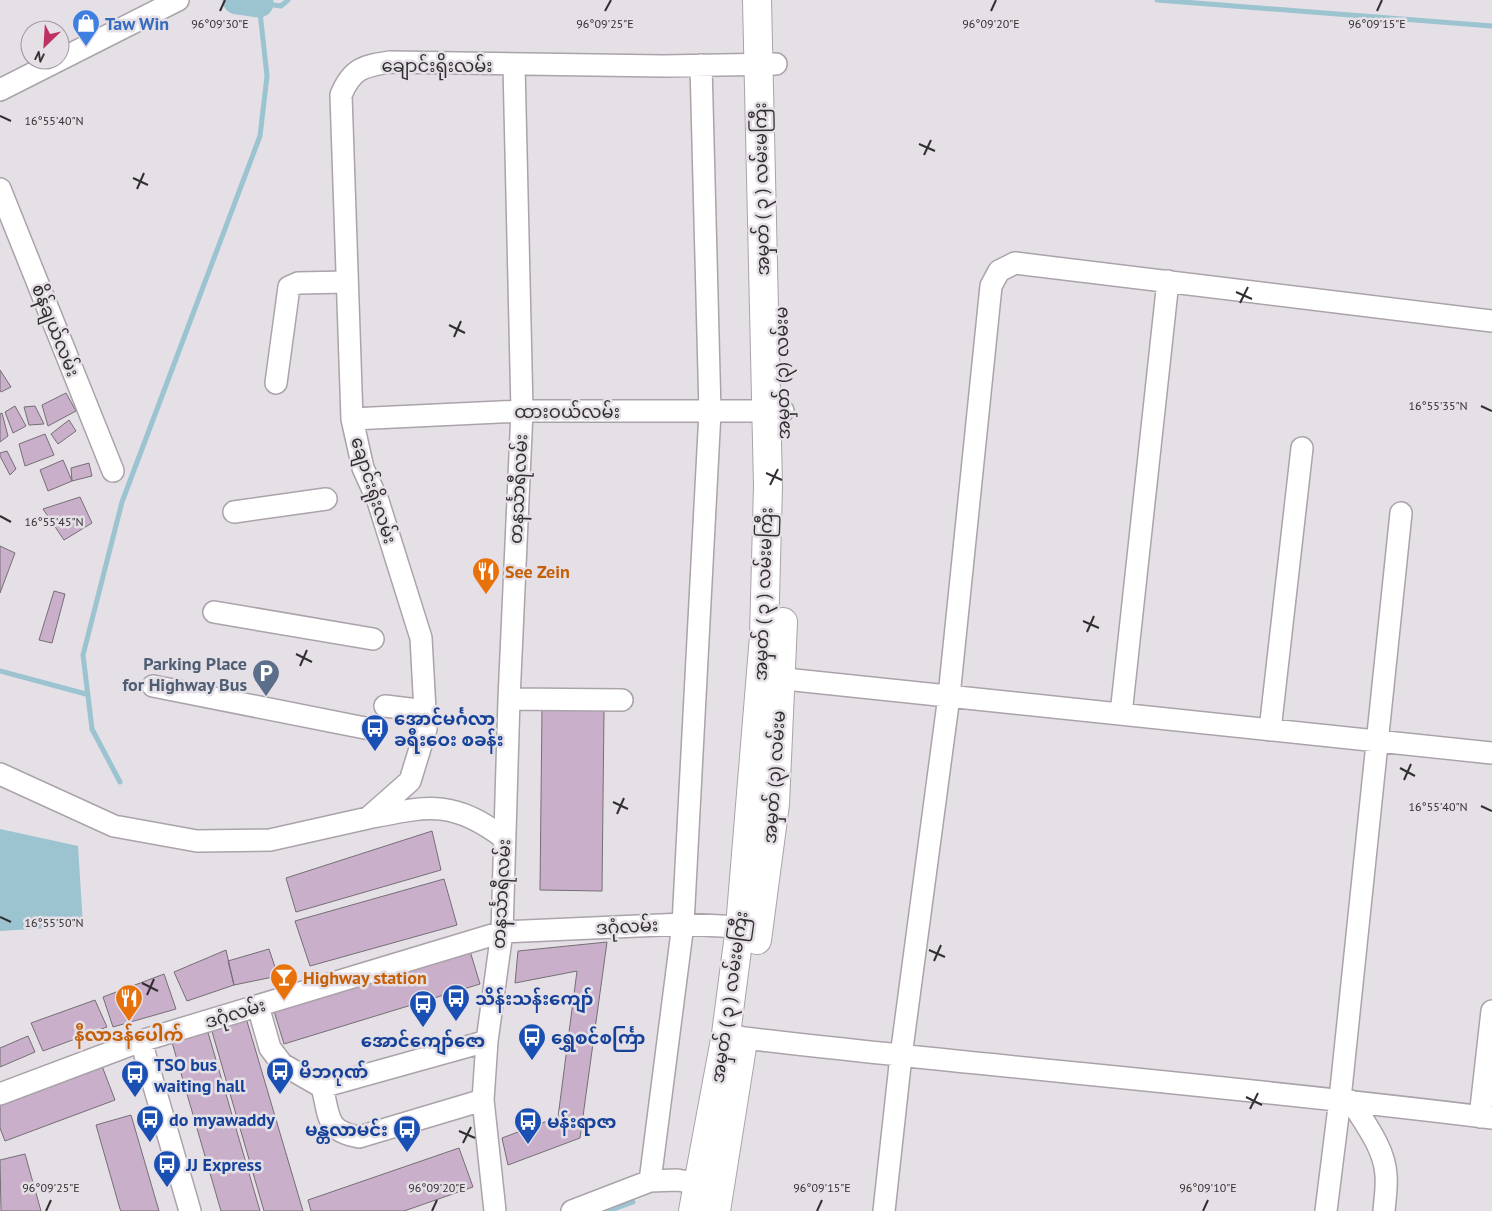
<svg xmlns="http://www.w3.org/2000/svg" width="1492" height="1211" font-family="'PT Sans','Noto Sans Myanmar',sans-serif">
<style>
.water{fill:#9bc3d0}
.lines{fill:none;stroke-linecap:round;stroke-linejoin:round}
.stream{stroke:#9bc3d0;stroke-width:5}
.river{stroke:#9bc3d0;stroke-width:29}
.building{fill:#c9afca;stroke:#756f75}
.minor-casing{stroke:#aaa3aa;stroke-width:24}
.major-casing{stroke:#aaa3aa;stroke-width:30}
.minor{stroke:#fff;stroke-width:21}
.major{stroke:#fff;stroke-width:28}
.ticks{fill:none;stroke:#322f32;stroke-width:2}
.labels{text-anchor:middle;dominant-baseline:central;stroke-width:5;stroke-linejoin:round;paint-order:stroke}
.shop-label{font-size:18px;font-weight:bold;fill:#366cbe;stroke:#e5dfe6;text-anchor:start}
.street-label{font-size:18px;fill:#322f32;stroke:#e5dfe6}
.food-label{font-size:18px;font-weight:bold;fill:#c56008;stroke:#e5dfe6;text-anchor:start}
.service-label{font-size:18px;font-weight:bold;fill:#4e5e75;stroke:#e5dfe6;text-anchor:end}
.transit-label{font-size:18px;font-weight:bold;fill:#164399;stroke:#e5dfe6;text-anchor:start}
.ticks-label{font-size:12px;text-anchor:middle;fill:#322f32;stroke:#e5dfe6;stroke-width:5;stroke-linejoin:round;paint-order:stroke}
</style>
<rect width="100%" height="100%" fill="#e5dfe6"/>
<path class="water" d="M0,829L78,846L83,926L0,931Z"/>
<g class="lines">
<path class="stream" d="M1157,0L1492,26
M0,671L86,694
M120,782L92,729L83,655L122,502L260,136L267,76L259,3L281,6L288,0
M608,1211L633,1202"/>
<path class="river" d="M237,0L259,3"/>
</g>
<path class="building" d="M0,370L11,387L1,392L0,390Z
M66,393L76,411L48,426L42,405Z
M15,406L26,426L13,433L5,412Z
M35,406L44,424L29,425L24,407Z
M2,413L8,436L0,442V414Z
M69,420L76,431L58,444L51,434Z
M45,434L54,455L25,466L19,444Z
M7,451L16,469L10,475L0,456V453Z
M63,460L72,481L48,491L40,470Z
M89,463L92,476L72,481L71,468Z
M80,497L92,523L64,540L43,509Z
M0,546L15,553L0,593Z
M54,591L65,594L52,643L39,640Z
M542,709L604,710L602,891L540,890Z
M432,831L441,870L296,912L286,878Z
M444,879L457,925L310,966L295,921Z
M607,942L580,1138L508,1165L502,1138L558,1117L577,971L515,983L518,951Z
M269,949L278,976L234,985L228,961Z
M226,950L234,985L187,1001L174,972Z
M470,951L480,984L284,1044L274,1011Z
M164,974L176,1009L113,1027L103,997Z
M95,1000L107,1027L43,1051L31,1023Z
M246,1018L303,1211H264L211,1028Z
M207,1029L260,1211H221L171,1039Z
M28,1036L35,1052L0,1067V1048Z
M102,1066L115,1100L5,1141L0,1128V1104Z
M131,1115L159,1211H121L120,1209L96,1125Z
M459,1148L473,1187L404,1211H311L308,1200Z
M25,1154L41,1211H1L0,1160Z"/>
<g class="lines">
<g class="minor-casing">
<path id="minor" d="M0,90L178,0
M0,189L113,471
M276,383L289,287L298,283L347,282
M352,419L522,411H783
M234,512L326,499
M214,612L373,639
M766,677L1492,753
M153,686L370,729
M509,699L622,700
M385,706L426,711
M1121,714L1168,281
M1270,730L1302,448
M0,774L114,826L197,841L270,840L368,818L410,781L426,729L421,638L378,501L363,468L352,419L341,95C352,68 364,66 390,62L663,66L776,64
M368,818C428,806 452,799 504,838
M258,1006L270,1048L282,1064L322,1087
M726,1034L744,1038C993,1067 1243,1087 1492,1118
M141,1041L190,1211
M0,1094L141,1041L502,932L683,924L740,927
M483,1100L359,1137C325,1131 330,1117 322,1087L487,1041
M1351,1101C1364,1122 1385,1149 1386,1175C1387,1187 1385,1199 1384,1211
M1480,1117L1492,1011
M650,1181L683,924L710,412L701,65
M495,1211L483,1100L487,1041L502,932L509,699L522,411L514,65
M572,1211L650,1181L677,1180L714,1186
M884,1211L901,1056L949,696L991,286L999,271L1015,263L1492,321
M1326,1211L1340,1099L1401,513"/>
</g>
<g class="major-casing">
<path id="major" d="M757,940L775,804L783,622
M693,1211L726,1034L740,927L764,636L768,486L757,0
M716,1211L742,1047"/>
</g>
<use href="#minor" class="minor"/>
<use href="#major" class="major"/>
</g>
<path class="ticks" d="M220,11L225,0M605,11L611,0M991,11L996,0M1377,11L1382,0M0,116L11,121M919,144L935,151M924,155L931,140M133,178L148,185M137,189L144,173M1236,292L1252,299M1240,303L1248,287M449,325L465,333M454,337L461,321M1481,406L1492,411M766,473L782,480M770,485L778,469M0,516L11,522M1083,621L1099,628M1087,632L1094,616M296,654L312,662M300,666L307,650M1400,768L1415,776M1404,780L1411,764M613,802L628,809M1481,806L1492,811M617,814L624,798M0,917L11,922M929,950L945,957M934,961L941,945M142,983L158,991M147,995L154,979M1246,1097L1262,1105M1250,1109L1258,1093M459,1131L475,1138M463,1143L471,1127M46,1211L51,1200M432,1211L437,1200M817,1211L822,1200M1203,1211L1208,1200"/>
<defs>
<g id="shop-pin" transform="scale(1.4375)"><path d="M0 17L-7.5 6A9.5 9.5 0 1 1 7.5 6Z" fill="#3f7fe0" stroke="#e5dfe6"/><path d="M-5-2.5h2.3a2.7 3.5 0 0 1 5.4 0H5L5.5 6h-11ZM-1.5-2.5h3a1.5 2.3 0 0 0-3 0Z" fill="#fff"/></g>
<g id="restaurant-pin" transform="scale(1.4375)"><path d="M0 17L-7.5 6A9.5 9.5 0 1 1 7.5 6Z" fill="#e8710a" stroke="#e5dfe6"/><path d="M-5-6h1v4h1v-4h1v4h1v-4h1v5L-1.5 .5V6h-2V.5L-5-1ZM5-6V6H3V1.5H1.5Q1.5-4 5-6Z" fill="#fff"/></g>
<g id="parking-pin" transform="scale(1.4375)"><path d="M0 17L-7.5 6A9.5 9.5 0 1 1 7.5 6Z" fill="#5c6f8a" stroke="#e5dfe6"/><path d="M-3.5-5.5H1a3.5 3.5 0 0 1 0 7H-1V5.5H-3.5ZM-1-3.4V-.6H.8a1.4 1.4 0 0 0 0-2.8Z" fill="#fff"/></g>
<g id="bus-pin" transform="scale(1.4375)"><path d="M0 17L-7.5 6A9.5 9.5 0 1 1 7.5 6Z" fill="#1a4fb4" stroke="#e5dfe6"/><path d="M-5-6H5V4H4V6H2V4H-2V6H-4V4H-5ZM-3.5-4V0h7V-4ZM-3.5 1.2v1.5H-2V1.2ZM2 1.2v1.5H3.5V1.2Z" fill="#fff"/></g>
<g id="bar-pin" transform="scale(1.4375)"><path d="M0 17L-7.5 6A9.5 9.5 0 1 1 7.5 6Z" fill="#e8710a" stroke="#e5dfe6"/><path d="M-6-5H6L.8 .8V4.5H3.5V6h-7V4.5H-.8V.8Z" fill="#fff"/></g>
</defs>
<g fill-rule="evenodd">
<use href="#shop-pin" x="86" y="23"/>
<use href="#restaurant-pin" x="486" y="571"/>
<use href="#parking-pin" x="266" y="673"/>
<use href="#bus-pin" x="375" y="728"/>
<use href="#bar-pin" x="284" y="977"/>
<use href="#restaurant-pin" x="129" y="998"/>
<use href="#bus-pin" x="456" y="998"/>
<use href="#bus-pin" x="423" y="1004"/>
<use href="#bus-pin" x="532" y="1037"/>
<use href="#bus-pin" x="280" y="1071"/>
<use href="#bus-pin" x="135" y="1074"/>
<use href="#bus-pin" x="150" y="1119"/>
<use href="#bus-pin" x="528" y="1121"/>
<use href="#bus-pin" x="407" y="1129"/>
<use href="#bus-pin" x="167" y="1164"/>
</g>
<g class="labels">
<g class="shop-label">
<text x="105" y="23">Taw Win</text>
</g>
<g class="street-label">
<text x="437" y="65">ချောင်းရိုးလမ်း</text>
<text transform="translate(761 189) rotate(-91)">အမှတ် ( ၃ ) လမ်းမကြီး</text>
<text transform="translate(56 330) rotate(68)">စိန်ချယ်လမ်း</text>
<text transform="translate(782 373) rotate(-91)">အမှတ် (၃) လမ်းမ</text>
<text x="567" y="411">ထားဝယ်လမ်း</text>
<text transform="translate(518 489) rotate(-87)">တနင်္သာရီလမ်း</text>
<text transform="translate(374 490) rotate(72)">ချောင်းရိုးလမ်း</text>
<text transform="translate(763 594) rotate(-88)">အမှတ် ( ၃ ) လမ်းမကြီး</text>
<text transform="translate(774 777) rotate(-86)">အမှတ် (၃) လမ်းမ</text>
<text transform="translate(501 894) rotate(-87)">တနင်္သာရီလမ်း</text>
<text transform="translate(627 926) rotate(-3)">ဒဂုံလမ်း</text>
<text transform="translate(729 997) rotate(-82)">အမှတ် ( ၃ ) လမ်းမကြီး</text>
<text transform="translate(235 1013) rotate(-17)">ဒဂုံလမ်း</text>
</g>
<g class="food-label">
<text x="505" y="571">See Zein</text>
<text x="303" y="977">Highway station</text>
<text x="129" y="1034" text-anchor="middle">နီလာဒန်ပေါက်</text>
</g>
<g class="service-label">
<text x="247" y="663">Parking Place<tspan x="247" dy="21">for Highway Bus</tspan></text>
</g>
<g class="transit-label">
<text x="394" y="718">အောင်မင်္ဂလာ<tspan x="394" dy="21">ခရီးဝေး စခန်း</tspan></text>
<text x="475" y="998">သိန်းသန်းကျော်</text>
<text x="551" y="1037">ရွှေစင်စင်္ကြာ</text>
<text x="423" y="1040" text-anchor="middle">အောင်ကျော်ဇော</text>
<text x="154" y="1064">TSO bus<tspan x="154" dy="21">waiting hall</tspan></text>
<text x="299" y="1071">မိဘဂုဏ်</text>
<text x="169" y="1119">do myawaddy</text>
<text x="547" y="1121">မန်းရာဇာ</text>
<text x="388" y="1129" text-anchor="end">မန္တလာမင်း</text>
<text x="186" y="1164">JJ Express</text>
</g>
</g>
<g class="ticks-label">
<text x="220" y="28">96°09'30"E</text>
<text x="605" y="28">96°09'25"E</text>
<text x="991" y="28">96°09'20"E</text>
<text x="1377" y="28">96°09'15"E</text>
<text x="54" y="125">16°55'40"N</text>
<text x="1438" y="410">16°55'35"N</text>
<text x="54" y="526">16°55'45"N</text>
<text x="1438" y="811">16°55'40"N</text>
<text x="54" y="927">16°55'50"N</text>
<text x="51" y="1192">96°09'25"E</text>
<text x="437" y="1192">96°09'20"E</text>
<text x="822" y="1192">96°09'15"E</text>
<text x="1208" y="1192">96°09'10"E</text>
</g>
<g transform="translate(45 45) rotate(205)"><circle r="24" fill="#e5dfe6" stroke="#9d999e"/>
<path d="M0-4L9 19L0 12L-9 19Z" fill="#bf3162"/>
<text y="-8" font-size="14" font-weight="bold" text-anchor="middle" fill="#322f32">N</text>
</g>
</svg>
